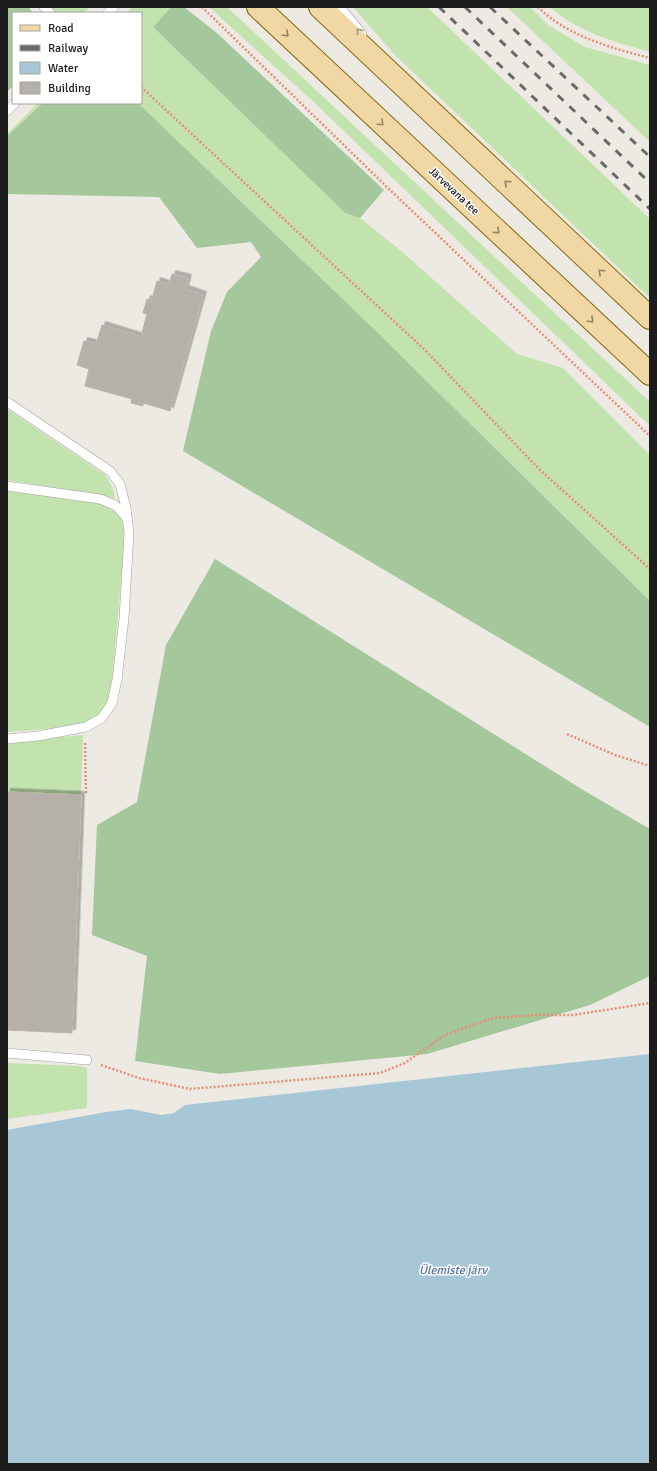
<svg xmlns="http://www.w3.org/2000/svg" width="657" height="1471" font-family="Signika,sans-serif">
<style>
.grass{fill:#c2e2ae}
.forest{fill:#a5c79c}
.water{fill:#a8c7d6}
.building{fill:#b5b0a9;stroke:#bcb3a7;filter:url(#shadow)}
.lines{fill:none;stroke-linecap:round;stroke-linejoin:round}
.service-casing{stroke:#a0a0a0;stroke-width:10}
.primary-casing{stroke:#856910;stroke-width:24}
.path{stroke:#ea8d77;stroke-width:2.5;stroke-dasharray:2 2;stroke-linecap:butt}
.service{stroke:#fff;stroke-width:9}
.primary{stroke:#f1d7a3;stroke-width:22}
.rail{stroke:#6a6a6a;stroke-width:3;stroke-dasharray:8 8;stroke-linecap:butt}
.oneway{stroke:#999}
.oneway2{stroke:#918366}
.labels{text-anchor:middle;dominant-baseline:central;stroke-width:3;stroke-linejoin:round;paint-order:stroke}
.street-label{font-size:11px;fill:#1c1c1c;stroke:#fff}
.water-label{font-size:12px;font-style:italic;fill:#5473a1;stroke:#fff}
</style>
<defs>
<filter id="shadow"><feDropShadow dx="3.5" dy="-3.5" stdDeviation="0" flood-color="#0004"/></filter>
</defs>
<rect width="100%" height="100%" fill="#eceae3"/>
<path class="grass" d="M49,7H90L84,13H55Z
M132,7H171L153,27L345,213L360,218L400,250L517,354L563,368L650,455V601L373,328L138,103H141V13H127Z
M209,7H227L650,402V426L317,105Z
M353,7H427L650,219V298L395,55Z
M507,7H530L548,25L585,47L650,65V142Z
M550,7H650V52C616,42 577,32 550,7Z
M38,103H43L7,136V134Z
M7,409L105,475L112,486L115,498L7,480Z
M7,491L101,504C121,514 123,517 125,539L112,680C110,691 107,709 98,717C85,729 27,730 7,732Z
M83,735L81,795L7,792V742Z
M7,1063L80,1066L87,1068V1108L7,1119Z"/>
<path class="forest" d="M7,7H28L33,13H13V86L7,92Z
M171,7H184L218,34L384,190L360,218L345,213L153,27Z
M43,103H138L373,328L650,601V727L183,451L211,331L227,292L261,257L251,242L197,248L159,197L7,194V136Z
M215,559L583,790L650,829V976L590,1005L427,1054L220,1074L135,1061L147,956L92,935L97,825L137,802L166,645Z"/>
<path class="water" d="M650,1054V1464H7V1130L106,1112L131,1109L161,1115L174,1113L185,1105Z"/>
<path class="building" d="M172,274L188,278L185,289L203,295L170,411L143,403V406L131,403L132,399L85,386L89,369L77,365L84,341L96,344L102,325L141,337L147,314L143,313L147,299L152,300L157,281L169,285Z
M7,792L81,795L72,1033L7,1030Z"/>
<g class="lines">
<g class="service-casing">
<path id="service" d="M44,7L50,13
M340,7L362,34
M108,13L114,7
M7,111L15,103
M7,402L110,471L120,484L126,508L129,533L124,618L117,680L112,703L102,718L86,727L38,736L7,739
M7,486L100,499L115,505L127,518
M7,1053L87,1060"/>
</g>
<g class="primary-casing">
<path id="primary" d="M258,7L650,374
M320,7L650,318"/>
</g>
<path class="path" d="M202,7L390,190L650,436
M538,7C567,36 611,48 650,58
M141,87L425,350L540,470L650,569
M567,734L615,755L650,766
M85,743L86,794
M101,1065L139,1078L190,1089L380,1073L405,1063L445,1035L493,1018L536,1015H573L650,1003"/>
<use href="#service" class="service"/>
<use href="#primary" class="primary"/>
<path class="rail" d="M439,7L650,209
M465,7L650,183
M490,7L650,157"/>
</g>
<defs><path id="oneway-chevron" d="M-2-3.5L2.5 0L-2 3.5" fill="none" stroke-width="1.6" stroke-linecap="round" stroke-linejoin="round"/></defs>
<use class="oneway" href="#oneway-chevron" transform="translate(359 31) rotate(-126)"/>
<g class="oneway2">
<use href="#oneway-chevron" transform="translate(286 34) rotate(43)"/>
<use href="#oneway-chevron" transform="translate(381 123) rotate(43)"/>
<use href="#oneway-chevron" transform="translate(507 183) rotate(-137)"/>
<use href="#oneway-chevron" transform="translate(497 231) rotate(43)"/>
<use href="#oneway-chevron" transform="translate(601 272) rotate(-137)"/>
<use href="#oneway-chevron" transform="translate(591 320) rotate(43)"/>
</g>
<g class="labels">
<g class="street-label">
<text transform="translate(454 191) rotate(43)">Järvevana tee</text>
</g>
<g class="water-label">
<text x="453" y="1270">Ülemiste järv</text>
</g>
</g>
<rect width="657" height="1471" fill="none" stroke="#1c1c1c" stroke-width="16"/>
<rect x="12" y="12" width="130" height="92" fill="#ffffff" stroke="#a4a4a4"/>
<rect x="20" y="25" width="20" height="6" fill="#f1d7a3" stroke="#a4a4a4"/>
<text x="48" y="32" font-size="12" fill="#1c1c1c">Road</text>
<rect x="20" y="45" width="20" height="6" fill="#6a6a6a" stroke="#a4a4a4"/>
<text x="48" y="52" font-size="12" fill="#1c1c1c">Railway</text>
<rect x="20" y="62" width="20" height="12" fill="#a8c7d6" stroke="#a4a4a4"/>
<text x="48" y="72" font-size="12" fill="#1c1c1c">Water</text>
<rect x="20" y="82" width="20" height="12" fill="#b5b0a9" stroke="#a4a4a4"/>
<text x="48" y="92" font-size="12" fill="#1c1c1c">Building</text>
</svg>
